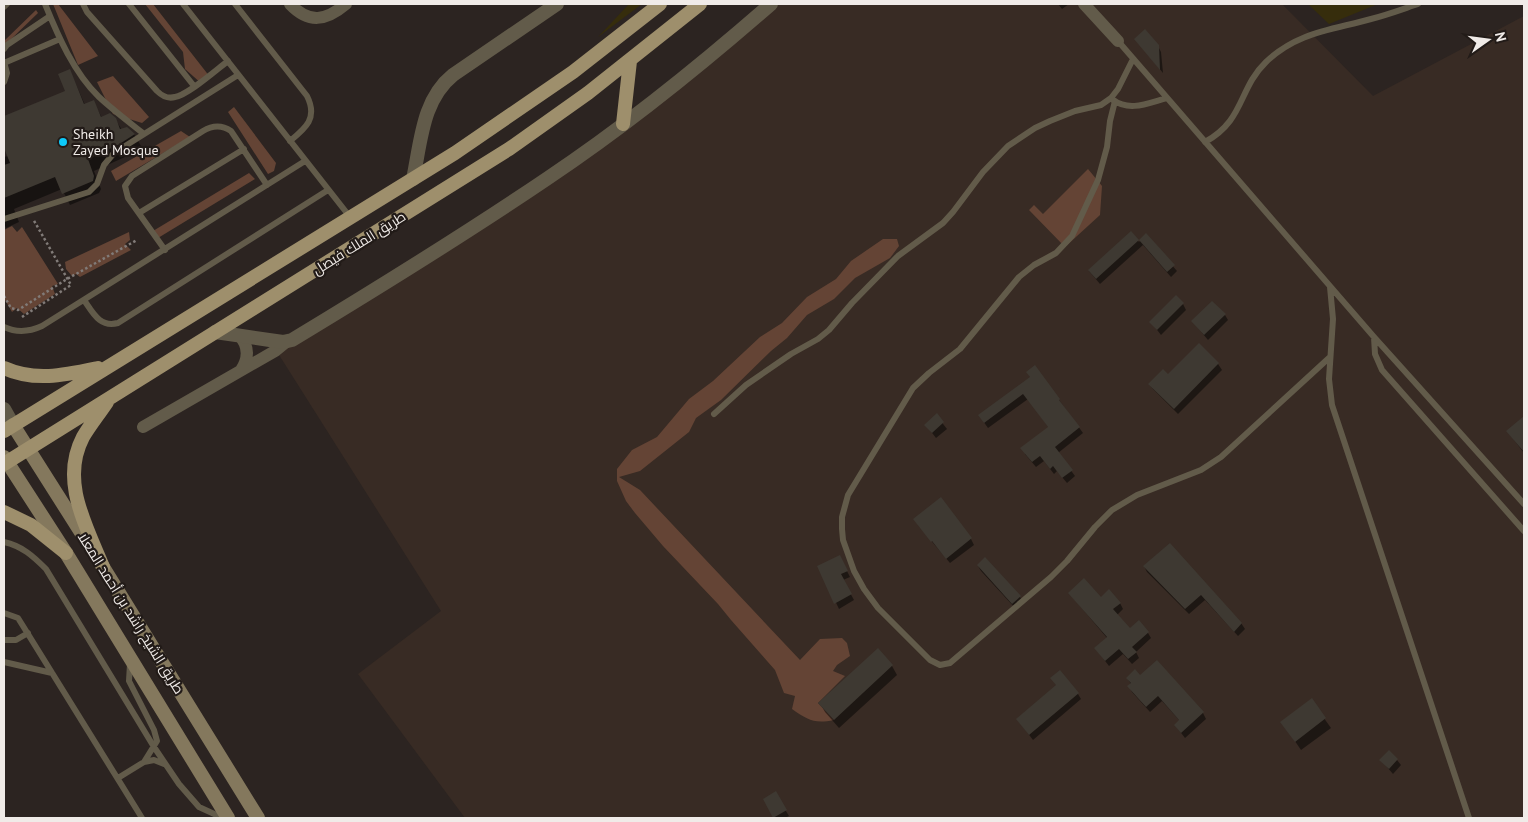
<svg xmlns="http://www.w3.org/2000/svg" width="1528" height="822" font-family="'PT Sans',Cairo,sans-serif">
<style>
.built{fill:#382b24}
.green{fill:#644435}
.sand{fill:#362d0c}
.shadow{fill:#0007}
.building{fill:#3e3932}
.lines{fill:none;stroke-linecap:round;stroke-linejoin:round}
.path{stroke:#817b78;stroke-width:2.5;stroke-dasharray:2.5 2.5;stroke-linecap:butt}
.service{stroke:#625b4a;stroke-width:6}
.minor{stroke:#625b4a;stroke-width:12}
.tertiary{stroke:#625b4a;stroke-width:14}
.secondary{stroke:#84785d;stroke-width:14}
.primary{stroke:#9e8f6c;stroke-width:14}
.poi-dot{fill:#0dcafa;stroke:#221b18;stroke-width:2}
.labels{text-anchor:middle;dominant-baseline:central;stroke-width:4.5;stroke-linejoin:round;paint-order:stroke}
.poi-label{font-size:14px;fill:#f0ebe8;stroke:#221b18;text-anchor:start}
.street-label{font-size:14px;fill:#f0ebe8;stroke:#221b18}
</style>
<rect width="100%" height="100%" fill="#2c2421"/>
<path class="built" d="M768,4H1282L1373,96L1524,16V818H465L358,674L441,611L274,347L611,135Z"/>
<path class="green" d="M53,4H58L98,56L78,65Z
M145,4H153L210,77L202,84L185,69L183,52Z
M36,10L38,13L4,46V41Z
M113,76L149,117L142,123L113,114L97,82Z
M234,107L276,163L274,171L268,174L228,112Z
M181,131L190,137L116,181L111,171Z
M1088,169L1102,186L1100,215L1065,247L1029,210L1034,205L1043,214Z
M249,173L255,179L158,238L153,231Z
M12,226L17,232L22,227L58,284L52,286L55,294L24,314L17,308L12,312L4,298V230Z
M129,232L130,240L125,244L131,250L80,277L76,274L72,276L66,269L65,262Z
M883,239H897L899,246L890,258L855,278L834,299L807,315L787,338L771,351L721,400L696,418L689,432L640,471L619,477L640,490L800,660L820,639L842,638L847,643L850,656L837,665L833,671L845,676L818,703L834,720C814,724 808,720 792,709L795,696L784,693L775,670L731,620L718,604L663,546L635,513L626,501L617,481V469L632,450L657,437L689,399L713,381L760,337L782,323L807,297L836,279L851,261Z"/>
<path class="sand" d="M629,4H642L598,37Z
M1308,4H1378L1329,24Z"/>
<path class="shadow" d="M1058,4H1069L1062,9Z
M1136,40L1158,46L1161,52L1163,73Z
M70,71L85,105L93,101L102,118L115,119L122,130L134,134L141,146L125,157L94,171L101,189L99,193L70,205L62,189L14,209L19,222L6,228L4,224V157L8,156L4,145V117L66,92Z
M1131,233L1139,242L1146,235L1177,271L1171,277L1143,245L1100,284L1089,271Z
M1183,304L1186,310L1161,335L1151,322Z
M1225,315L1228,320L1208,340L1193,322Z
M1199,344L1218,364L1222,370L1178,414L1153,389L1149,384L1168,376Z
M1035,367L1083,433L1058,453L1075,476L1067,483L1057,471L1054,474L1044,461L1036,467L1025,454L1049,428L1028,399L988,428L983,421L1031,378L1027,372Z
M936,415L947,429L936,438L926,425Z
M1524,418V453L1508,432Z
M918,525L971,539L974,545L950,563Z
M1169,545L1241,623L1245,629L1238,636L1205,600L1189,614L1147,572L1144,566Z
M843,563L850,577L843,580L854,600L839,609L819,567Z
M978,566L1020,597L1023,602L1016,609L981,571Z
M1069,593L1120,603L1123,609L1117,615L1130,630L1148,633L1151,638L1136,652L1139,658L1132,664L1123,654L1109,666L1095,648L1107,638Z
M878,650L892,666L897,675L839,728L825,712L820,703Z
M1140,677L1203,713L1206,719L1185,738L1175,725L1180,721L1162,701L1150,712L1132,692L1129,686L1131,684L1127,678Z
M1052,678L1078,694L1081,699L1033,740L1017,719L1057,686Z
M1311,700L1331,728L1301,750L1282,722Z
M1381,760H1397L1401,765L1393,774Z
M775,793L789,816L785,818H775L764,799Z"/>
<path class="building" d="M1145,29L1159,45L1160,70L1134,39Z
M70,69L84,104L94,100L101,117L110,113L116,118L120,129L127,127L135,134L118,145L88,159L94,176L93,181L62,194L55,177L4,198V165L10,163L4,148V116L65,91L58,74Z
M1131,231L1139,240L1096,279L1088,270Z
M1146,233L1175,265L1167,272L1139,240Z
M1176,295L1184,303L1157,330L1149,322Z
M1212,301L1226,314L1204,335L1191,321Z
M1199,343L1219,363L1174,409L1148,384L1163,369L1168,374Z
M1035,365L1060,399L1059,400L1080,427L1055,447L1073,470L1062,478L1053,466L1050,469L1040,456L1032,462L1020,448L1048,427L1023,394L984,423L978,415L1030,377L1026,372Z
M937,413L944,422L932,433L924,425Z
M1524,416V452L1506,431Z
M941,497L972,538L946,559L932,541L931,542L913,519Z
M1170,543L1242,623L1234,632L1201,595L1185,609L1143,566Z
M840,555L848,571L841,574L852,594L834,604L817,566Z
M985,557L1021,596L1012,604L977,565Z
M1084,578L1101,597L1109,589L1121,603L1113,609L1130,628L1139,620L1149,632L1132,647L1137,652L1128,659L1119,649L1105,661L1094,648L1107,637L1068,593Z
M878,648L893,665L834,720L818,703Z
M1157,660L1204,712L1181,733L1174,725L1179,720L1158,696L1146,707L1127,686L1131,683L1126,678L1135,669L1140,675Z
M1060,670L1079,693L1029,735L1016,719L1056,685L1050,678Z
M1312,698L1326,718L1295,742L1280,722Z
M1389,750L1398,759L1389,769L1379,760Z
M776,791L787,810L773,818L763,799Z"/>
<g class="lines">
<path class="path" d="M4,296L11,308L18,310L67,279L137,240
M22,317L71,285L33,219"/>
<path class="service" d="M45,4C58,36 74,73 99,97C113,110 129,122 144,134
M83,4L87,12L157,91C162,96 168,99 175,97C188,95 216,70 228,61
M129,4L194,86
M183,4L350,217
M235,4L307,96C318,118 306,128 290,141
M4,7L7,4
M1118,41L1374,337L1524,504
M4,49L7,45L50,16
M4,62L7,73L4,82
M4,63L60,39
M1113,100C1130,112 1148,103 1167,98
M1115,101L1110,121L1107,147L1098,180L1072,236L1056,253L1034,265L1019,277L960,349L929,373L913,388L848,495L842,517V529L843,540L854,571L864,589L878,608L930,660L940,665L950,663L1051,577L1067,561L1095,527L1112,510L1137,495L1201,470L1221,457L1330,357
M1205,142C1245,120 1238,89 1266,62C1297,32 1332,30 1371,19C1387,15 1403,9 1418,4
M139,213L244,149
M4,219L89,192L97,184L104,165L114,153L238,75
M165,250L128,198L125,186L132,176L203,131C213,125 222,125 231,131L267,185
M1330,287L1333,319L1329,379L1332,405L1469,818
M84,300C93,313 100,328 118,323L328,190
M4,327C17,333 29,332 42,326L305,161
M1374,337L1375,354L1382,370L1524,531
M714,414L746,385L791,354L818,339L829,330L852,303L898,256L943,223L953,212L983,172L1008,146L1035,128L1050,121L1075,111L1101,105L1111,98L1118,89L1133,59
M4,542C22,546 33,556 46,569L154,747L179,784L199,807L223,818
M4,613L18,618L23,626L142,818
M4,640H16L28,633
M4,662L52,673
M144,762L154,760L164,764
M118,778L144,762L157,741L154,730L129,681L130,664"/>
<path class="minor" d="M290,4C309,24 326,21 346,4
M1084,4L1118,41
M239,335C249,346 249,358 241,370
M143,427L275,351L286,342"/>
<path class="tertiary" d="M413,179C421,142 422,100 453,75L557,4
M215,332L283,342L292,340C378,288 464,235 548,178C626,126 700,66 771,4
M4,409L13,425"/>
<path class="secondary" d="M13,425L103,567L258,818
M4,457L66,553L228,818"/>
<path class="primary" d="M623,124L630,61
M4,368C35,382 65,375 98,368
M4,431L455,153L573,72L660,4
M4,464L509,149L588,93L700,4
M4,512L31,525L66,553
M103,567C86,525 60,481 83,437C90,425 99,414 107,402"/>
</g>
<circle class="poi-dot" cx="63" cy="142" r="5"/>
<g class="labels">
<g class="poi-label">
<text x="73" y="134">Sheikh<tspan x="73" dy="16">Zayed Mosque</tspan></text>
</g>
<g class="street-label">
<text transform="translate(359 243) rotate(-32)">طريق الملك فيصل</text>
<text transform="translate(131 613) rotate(58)">طريق الشيخ راشد بن أحمد المعلا</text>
</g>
</g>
<rect width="1528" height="822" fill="none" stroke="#f0ebe8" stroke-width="10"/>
<g transform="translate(1488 40) rotate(76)" stroke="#221b18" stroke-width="4" paint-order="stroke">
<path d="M0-4L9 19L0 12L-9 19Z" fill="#f0ebe8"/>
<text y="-8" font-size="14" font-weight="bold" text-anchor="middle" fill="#f0ebe8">N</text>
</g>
</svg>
